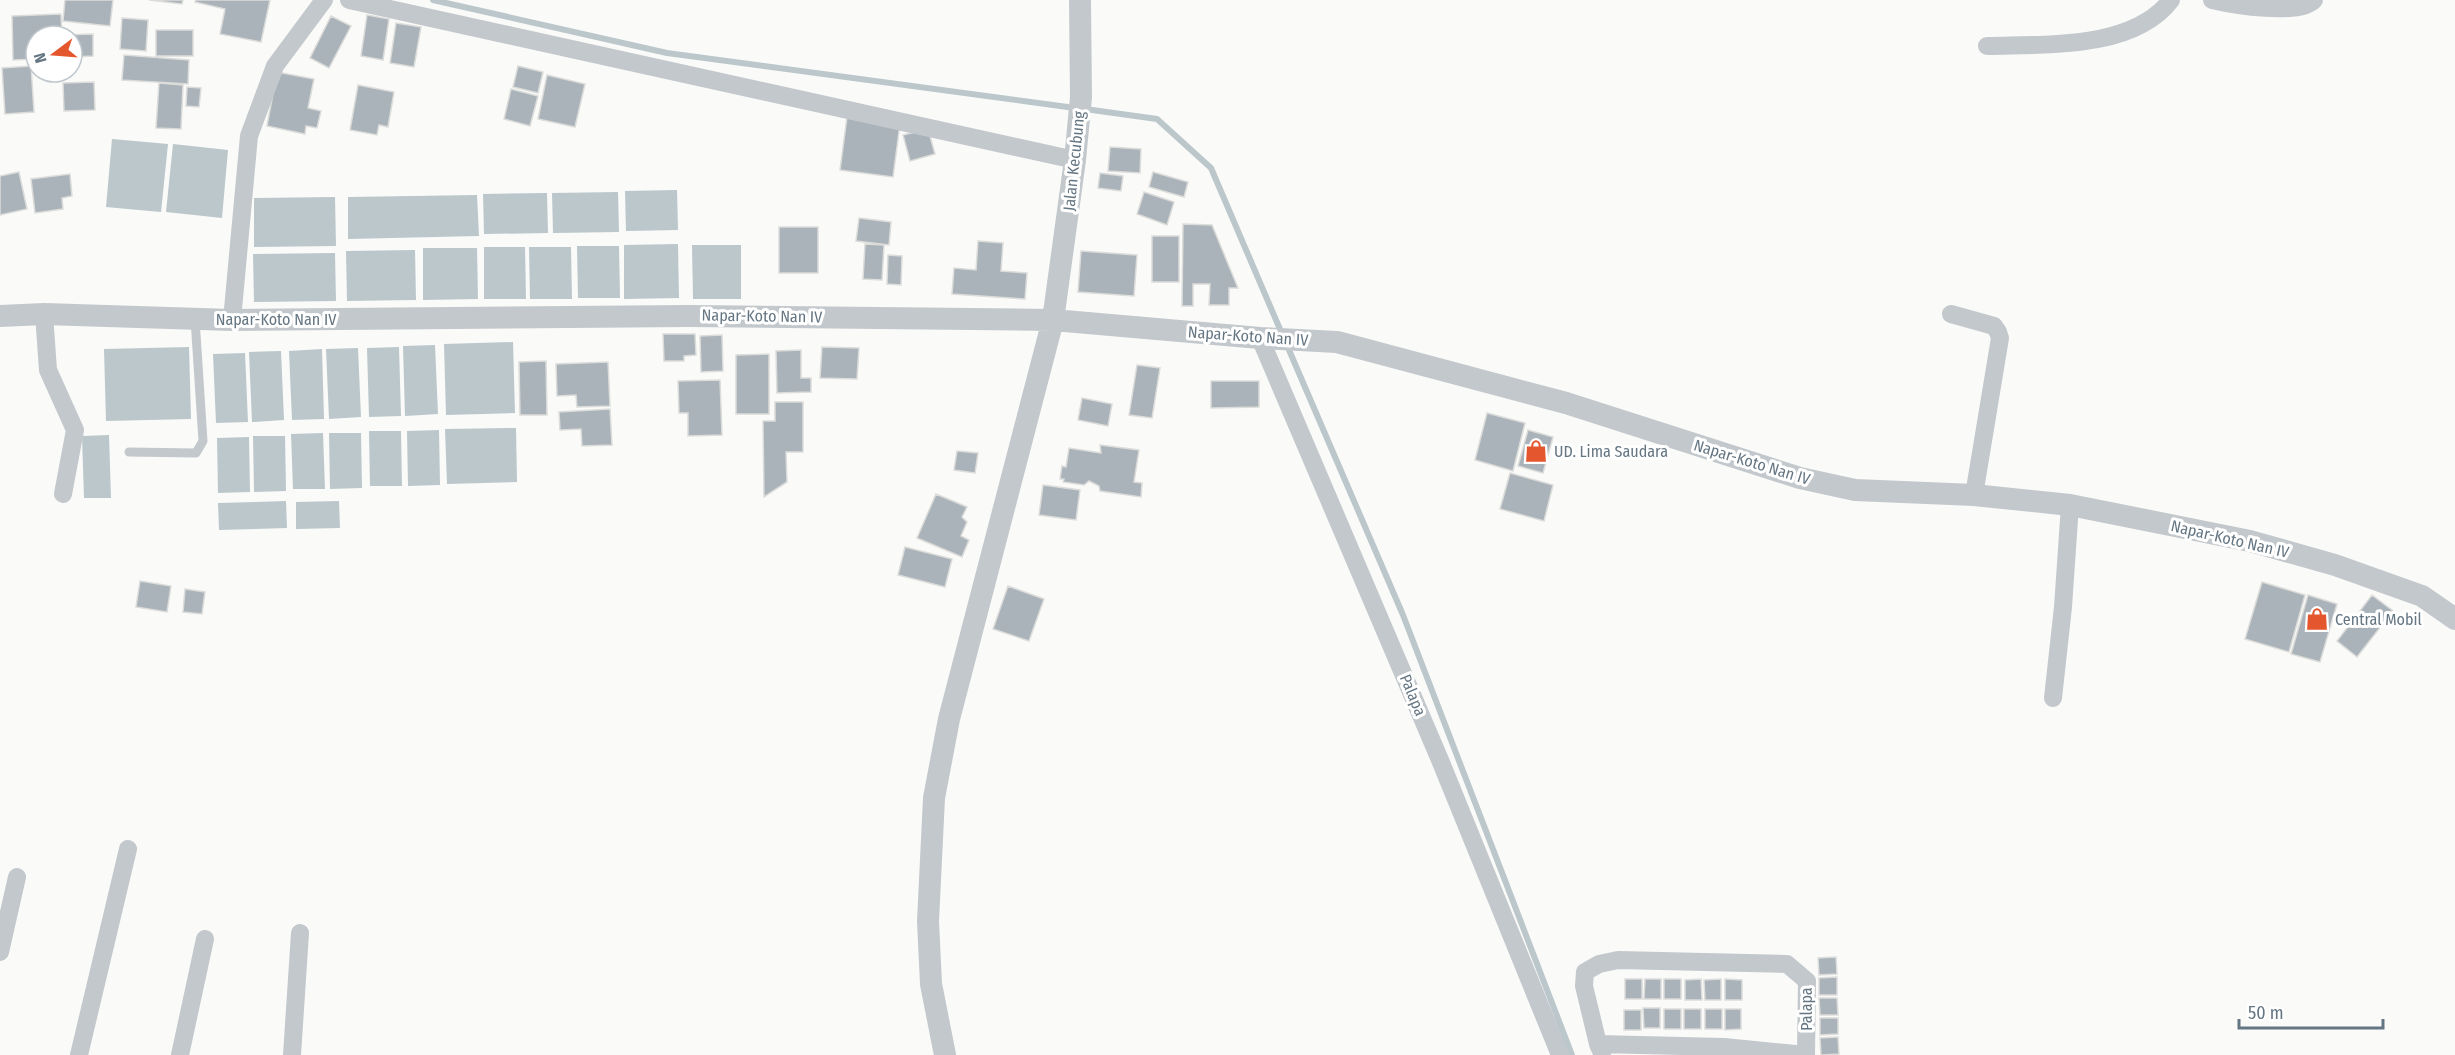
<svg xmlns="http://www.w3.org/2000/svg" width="2455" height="1055" font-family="'Fira Sans Condensed',sans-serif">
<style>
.water{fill:#bbc7cb}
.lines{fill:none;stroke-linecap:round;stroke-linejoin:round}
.stream{stroke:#bbc7cb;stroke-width:6}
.building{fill:#aab3b9;stroke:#dcdcda;stroke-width:1.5}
.service{stroke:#c3c8cc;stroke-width:9}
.minor{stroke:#c3c8cc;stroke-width:18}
.tertiary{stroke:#c3c8cc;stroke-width:22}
.labels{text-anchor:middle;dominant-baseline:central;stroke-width:6;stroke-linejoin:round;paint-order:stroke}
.street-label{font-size:16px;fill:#657683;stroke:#fff}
.poi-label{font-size:16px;fill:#657683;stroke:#fff;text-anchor:start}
</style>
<rect width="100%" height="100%" fill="#fafaf8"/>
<path class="water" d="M112,139L168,144L161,212L106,207Z
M173,144L228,150L222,218L166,212Z
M677,190L678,230L626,231L625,191Z
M618,192L619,232L553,233L552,193Z
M547,193L548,233L484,234L483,194Z
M477,195L479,236L348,239V197Z
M335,197L336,246L254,247V198Z
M678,244L679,298L624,299V245Z
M692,245H741V299H693Z
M577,246H619L620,298H578Z
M484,247H525L526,299H484Z
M529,247H571L572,299H530Z
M423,248H477L478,299L423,300Z
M415,250L416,300L347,301L346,251Z
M335,253L336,301L254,302L253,254Z
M513,342L515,413L446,415L444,344Z
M435,345L438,414L405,416L403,346Z
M189,347L191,419L106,421L104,349Z
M399,347L401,416L369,417L367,348Z
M358,348L361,417L329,419L326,349Z
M322,349L324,419L292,420L289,351Z
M281,351L284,420L252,422L249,352Z
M245,353L248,422L216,423L213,354Z
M516,428L517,482L447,484L445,429Z
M439,430L440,485L408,486L407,431Z
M369,431H401L402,486H370Z
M323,433L325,489H293L291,434Z
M361,433L362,488L330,489L329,433Z
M109,435L111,498H84L82,436Z
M253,436H285L286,491L254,492Z
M249,437L250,492L218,493L217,438Z
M286,501L287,528L219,530L218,503Z
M339,501L340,528L296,529V502Z"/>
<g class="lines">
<path class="stream" d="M433,0L667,53L1075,108
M1085,109L1157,119L1211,168L1282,334
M1286,343L1403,615L1572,1055"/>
</g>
<path class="building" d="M65,0H113L110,26L63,21Z
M149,0H183L182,4Z
M196,0H270L261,42L220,34L225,9L195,2Z
M61,14L62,36H36V59L13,60L12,16Z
M367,15L389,19L383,60L361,56Z
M331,16L351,26L329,68L310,58Z
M122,18L148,20L146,51L120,49Z
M396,23L421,27L414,67L390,63Z
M156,30H193V56H156Z
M93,34V56L72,57V36L64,35Z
M124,55L189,60L188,84L122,80Z
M31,66L34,112L5,114L2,68Z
M518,66L543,72L538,93L513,87Z
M277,72L314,79L308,108L321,111L317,128L306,126L305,134L267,126Z
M547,75L585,84L575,127L538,119Z
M94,82L95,110L64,111L63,83Z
M159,83L183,85L181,129L156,128Z
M358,85L394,92L388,127L379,125L377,135L350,130Z
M187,87L201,88L199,107L186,106Z
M511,89L538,96L530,126L504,119Z
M847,117L900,124L893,177L840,170Z
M928,129L935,154L910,161L903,135Z
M1110,147L1141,149L1140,173L1108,171Z
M19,172L27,209L0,215V176Z
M1153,172L1188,182L1184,197L1149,187Z
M1100,173L1123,176L1121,191L1098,188Z
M70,174L72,196L62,198L63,209L35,213L31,179Z
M1144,192L1174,202L1167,225L1137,214Z
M859,218L891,222L889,245L856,241Z
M1183,224L1212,225L1238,288H1229V305H1209L1210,284H1193V306H1182Z
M779,227H818V273H779Z
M1152,236H1179V282H1152Z
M978,241L1003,243L1001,271L1027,273L1025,299L952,294L954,268L976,270Z
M865,244L884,245L882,280L863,279Z
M1081,251L1137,255L1134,296L1078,292Z
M888,255L902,256L901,285L887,284Z
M663,334H695L696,355L684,356V361H664Z
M722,335L723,371L701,372L700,336Z
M822,347L859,348L857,379L820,378Z
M801,350V378H811V392L777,393L776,351Z
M769,354V414H736V355Z
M546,361L547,415H520L519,362Z
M608,362L610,406L577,407L576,395L557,396L556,364Z
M1137,365L1160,368L1152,418L1129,415Z
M720,380L722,435L688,436V413H679L678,381Z
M1211,381H1259V407L1211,408Z
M1082,398L1112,404L1108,426L1078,420Z
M775,402H803V452H786L787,482L764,497L763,421H775Z
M610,409L612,445L582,446L581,429L560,430L559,412Z
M1487,413L1525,423L1513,471L1475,460Z
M1528,430L1553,437L1543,473L1518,466Z
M1100,445L1139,450L1134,482L1142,483L1141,497L1100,491L1099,486L1089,481L1084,485L1063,482L1064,479H1060L1062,466L1066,467L1069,448L1101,453Z
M957,451L978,453L975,473L954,470Z
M1510,473L1553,485L1544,521L1500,509Z
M1043,485L1080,490L1076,520L1039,515Z
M936,494L967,507L962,517L967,522L961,536L969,540L962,557L917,538Z
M905,547L952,559L945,587L898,575Z
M140,581L171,586L167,612L136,607Z
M2262,582L2305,595L2289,652L2245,639Z
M1008,586L1044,599L1029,641L993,629Z
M185,589L205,592L202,614L183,612Z
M2308,595L2337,604L2320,662L2291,654Z
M2372,595L2393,611L2357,657L2337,641Z
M1836,957L1837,974L1819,975L1818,958Z
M1837,977V995H1819V978Z
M1625,979H1642V999H1625Z
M1645,979H1661V999H1644Z
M1664,979H1681V999H1664Z
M1701,979L1702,1000H1685V980Z
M1721,979V1000H1705L1704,980Z
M1725,979L1742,980V1000H1725Z
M1819,998H1837L1838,1015H1820Z
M1643,1008H1660V1028H1644Z
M1664,1009H1681V1029H1664Z
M1684,1009H1701V1029H1684Z
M1705,1009H1722V1029H1705Z
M1725,1009H1741V1029L1725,1030Z
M1624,1010H1641V1030H1624Z
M1820,1018H1838V1034L1820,1035Z
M1838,1037L1839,1054L1821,1055L1820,1038Z"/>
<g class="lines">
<path class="service" d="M129,452L196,453L203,441L195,319"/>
<path class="minor" d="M349,0L1075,160
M2212,0C2233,5 2300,16 2314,0
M1987,46C2044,44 2133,50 2171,0
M44,314L48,370L75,430L63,494
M1951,314L1994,326L1998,332L2000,338L1974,495
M232,320L249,136L275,66L324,0
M1260,338L1440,760L1560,1055
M2053,698L2063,607L2070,505
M0,952L17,877
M1598,1044L1584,986L1585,972L1599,964L1618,960L1787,964L1807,981L1806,1055
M1602,1053L1598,1044L1724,1047L1806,1055
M79,1055L128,849
M180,1055L205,939
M292,1055L300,933"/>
<path class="tertiary" d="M0,316L44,314L232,320L689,316L1053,320L1260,338L1337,342L1566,403L1800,478L1855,490L1974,495L2070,505L2250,541L2335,565L2422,596L2455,619
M945,1055L931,984L928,921L934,798L949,719L1053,320L1075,160L1081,97L1080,0"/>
</g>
<defs>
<g id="shop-bare" transform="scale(1.8)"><path d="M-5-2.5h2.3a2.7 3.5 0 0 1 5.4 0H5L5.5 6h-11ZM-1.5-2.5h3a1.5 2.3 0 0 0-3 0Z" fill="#e4572e" stroke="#fff" stroke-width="2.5" paint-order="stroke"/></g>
</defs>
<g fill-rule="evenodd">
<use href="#shop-bare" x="1536" y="451"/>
<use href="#shop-bare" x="2317" y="619"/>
</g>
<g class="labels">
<g class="street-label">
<text transform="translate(1074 161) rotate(-84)">Jalan Kecubung</text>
<text transform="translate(762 316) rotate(1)">Napar-Koto Nan IV</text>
<text x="276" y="319">Napar-Koto Nan IV</text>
<text transform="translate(1248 336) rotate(4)">Napar-Koto Nan IV</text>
<text transform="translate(1752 462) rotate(17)">Napar-Koto Nan IV</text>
<text transform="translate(2230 539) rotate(13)">Napar-Koto Nan IV</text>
<text transform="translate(1413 695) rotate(67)">Palapa</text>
<text transform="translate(1806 1009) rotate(-90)">Palapa</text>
</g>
<g class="poi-label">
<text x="1554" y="451">UD. Lima Saudara</text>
<text x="2335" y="619">Central Mobil</text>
</g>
</g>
<g transform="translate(54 54) rotate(254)"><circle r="28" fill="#ffffff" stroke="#c1c8cd" stroke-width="1.5"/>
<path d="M0-4.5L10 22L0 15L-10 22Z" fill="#e4572e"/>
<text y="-9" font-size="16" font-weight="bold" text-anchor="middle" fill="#657683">N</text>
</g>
<path d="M2239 1019v9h144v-9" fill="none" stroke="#657683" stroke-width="3"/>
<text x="2248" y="1019" font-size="18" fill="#657683" stroke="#ffffff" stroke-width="4.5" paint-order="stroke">50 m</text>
</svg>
